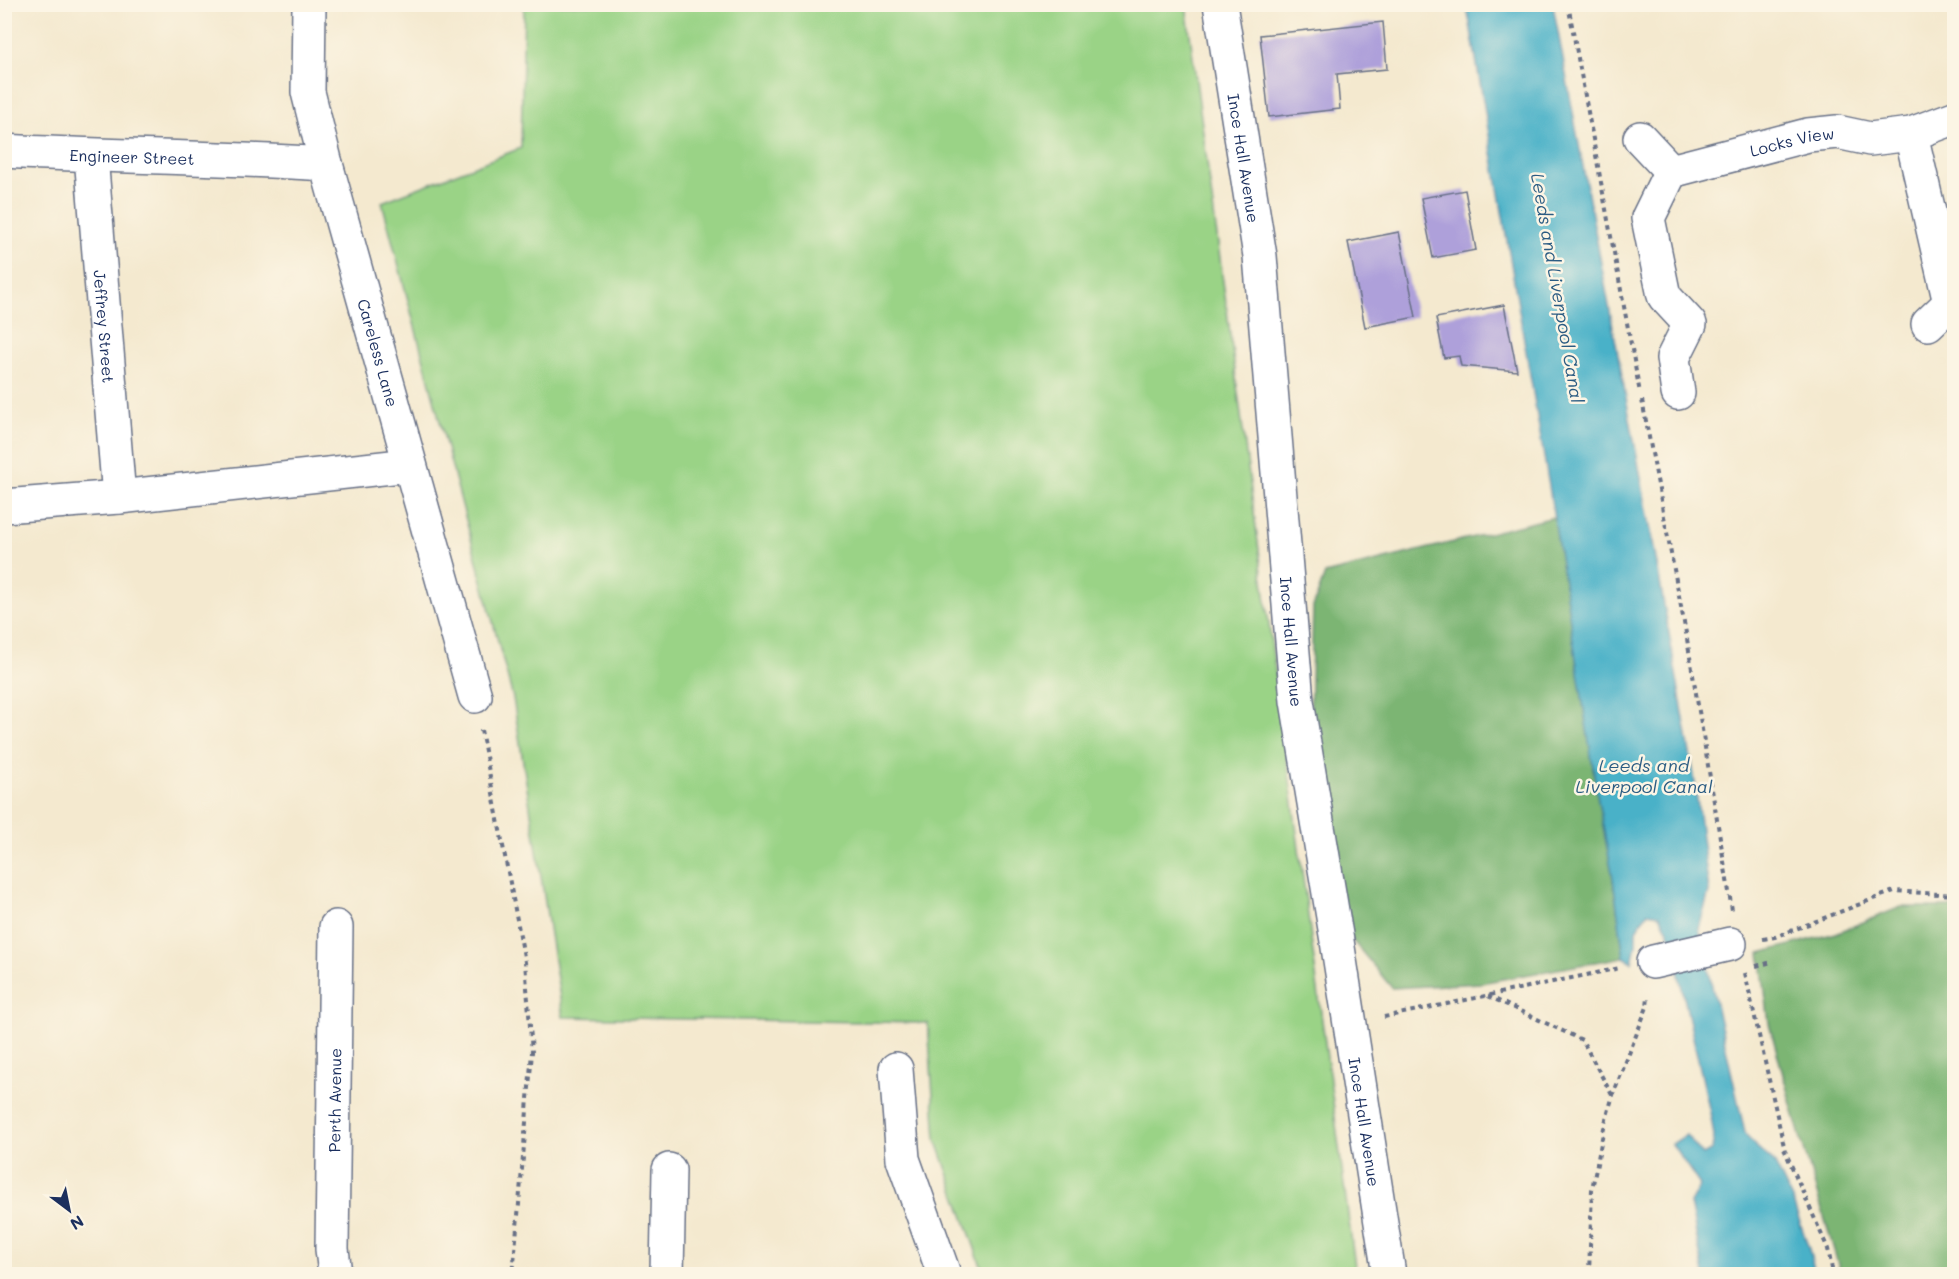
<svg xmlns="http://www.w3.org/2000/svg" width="1959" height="1279" font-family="Mali,sans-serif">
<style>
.green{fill:#9ad386;stroke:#5a8172;stroke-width:1.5}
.forest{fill:#7bb573;stroke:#4b7268;stroke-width:1.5}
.water{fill:#49b1c8;stroke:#327093;stroke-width:1.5}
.building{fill:#aea0da}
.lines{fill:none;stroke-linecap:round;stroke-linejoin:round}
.minor-casing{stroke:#677086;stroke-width:36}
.path{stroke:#677086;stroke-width:4;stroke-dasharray:4.5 4.5;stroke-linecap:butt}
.minor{stroke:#fff;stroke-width:33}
.labels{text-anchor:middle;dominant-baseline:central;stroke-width:5;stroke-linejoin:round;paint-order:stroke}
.street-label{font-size:16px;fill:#1b2f5e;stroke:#fcf5e5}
.water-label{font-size:18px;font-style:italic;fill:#2b5c83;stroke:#fcf5e5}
</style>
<rect width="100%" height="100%" fill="#fcf5e5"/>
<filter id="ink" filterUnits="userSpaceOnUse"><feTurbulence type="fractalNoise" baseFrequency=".0167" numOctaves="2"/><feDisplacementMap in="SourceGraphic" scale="12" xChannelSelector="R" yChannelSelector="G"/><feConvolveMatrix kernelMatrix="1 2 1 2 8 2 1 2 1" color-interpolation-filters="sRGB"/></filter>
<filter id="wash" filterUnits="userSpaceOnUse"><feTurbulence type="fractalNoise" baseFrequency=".008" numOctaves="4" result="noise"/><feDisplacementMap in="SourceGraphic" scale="24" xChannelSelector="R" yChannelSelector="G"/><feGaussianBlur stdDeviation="1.35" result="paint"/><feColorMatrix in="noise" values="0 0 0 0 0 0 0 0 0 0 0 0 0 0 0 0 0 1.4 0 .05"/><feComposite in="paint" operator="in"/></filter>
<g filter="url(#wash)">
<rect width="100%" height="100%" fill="#f4e9cf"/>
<path class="green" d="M524,5H1186L1356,1274H984L936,1139L928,1023L563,1017L513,698L382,202L521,148Z"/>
<path class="forest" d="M1554,517L1599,806L1612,872L1624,957L1481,983L1392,988L1347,934L1310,721L1313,607L1325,574Z
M1901,907H1954V1274H1841L1795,1119L1769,1023L1760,953L1836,933Z"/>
<path class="water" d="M1463,5H1553L1654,548L1694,776L1709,892L1699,928L1745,1133L1753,1144L1774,1162L1792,1199L1809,1249L1815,1274H1704L1690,1203L1700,1185L1672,1144L1686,1135L1703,1155L1712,1150L1714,1136L1711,1117L1670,935L1660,915L1647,913L1636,930V945L1632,962L1624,957L1612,872L1599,806L1549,486L1468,12Z"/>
<g id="blocks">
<path class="building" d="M1383,22L1387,69L1337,74L1340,109L1269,117L1260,35Z
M1465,190L1476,250L1433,258L1421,198Z
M1399,232L1416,317L1365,327L1348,242Z
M1504,305L1517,371L1461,366L1459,356L1444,358L1436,318Z"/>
</g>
</g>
<g filter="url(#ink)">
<use href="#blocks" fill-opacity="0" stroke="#677086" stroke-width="1.5"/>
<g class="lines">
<g class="minor-casing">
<g id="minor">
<path id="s1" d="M309,4L308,92L326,164L475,696"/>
<path id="s2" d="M1220,4L1260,256L1297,701L1337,941L1389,1274"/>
<path d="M1911,134L1950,303"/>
<path id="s3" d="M1640,138L1671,171L1808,135L1837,132L1870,139L1911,134L1954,118"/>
<path id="s4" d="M4,151C112,157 219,157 326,164"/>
<path id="s5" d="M91,156L119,497"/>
<path d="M1671,171L1648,218L1664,296L1690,324L1673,358L1678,393"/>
<path d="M1928,324L1950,303L1954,304"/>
<path d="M4,506L119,497L410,465"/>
<path d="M1653,962L1730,944"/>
<path d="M896,1069L903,1159L944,1274"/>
<path id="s6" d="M335,1274L332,1249L336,927"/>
<path d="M667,1274L669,1170"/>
</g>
</g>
<path class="path" d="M1568,4L1640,393
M1642,400L1686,633L1732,910
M481,730L525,962L532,1052L513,1274
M1763,939L1775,937L1894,891L1954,895
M1756,966L1772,962
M1745,973L1785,1151L1828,1249L1833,1274
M1488,996L1582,1040L1612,1095
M1384,1017L1620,968
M1589,1274L1592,1189L1605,1123L1613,1095L1647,1007L1648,996"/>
<use href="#minor" class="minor"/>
</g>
</g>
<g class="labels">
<g class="street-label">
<text stroke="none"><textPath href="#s3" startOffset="170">Locks View</textPath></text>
<text stroke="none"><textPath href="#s4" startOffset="128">Engineer Street</textPath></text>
<text stroke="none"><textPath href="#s2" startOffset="156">Ince Hall Avenue</textPath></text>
<text stroke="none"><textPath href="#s5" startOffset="171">Jeffrey Street</textPath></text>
<text stroke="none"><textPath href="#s1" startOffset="358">Careless Lane</textPath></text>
<text stroke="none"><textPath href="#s2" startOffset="642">Ince Hall Avenue</textPath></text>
<text stroke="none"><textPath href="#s6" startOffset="174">Perth Avenue</textPath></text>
<text stroke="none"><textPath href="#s2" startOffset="1128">Ince Hall Avenue</textPath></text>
</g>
<g class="water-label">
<text transform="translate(1558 288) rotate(80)">Leeds and Liverpool Canal</text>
<text x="1644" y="765">Leeds and<tspan x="1644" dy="21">Liverpool Canal</tspan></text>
</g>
</g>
<rect width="1959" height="1279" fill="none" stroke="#fcf5e5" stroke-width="24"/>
<g transform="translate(69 1210) rotate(148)" stroke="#fcf5e5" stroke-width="4.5" paint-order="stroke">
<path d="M0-4.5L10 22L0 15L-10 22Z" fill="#1b2f5e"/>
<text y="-9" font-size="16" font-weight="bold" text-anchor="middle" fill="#1b2f5e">N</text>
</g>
</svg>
